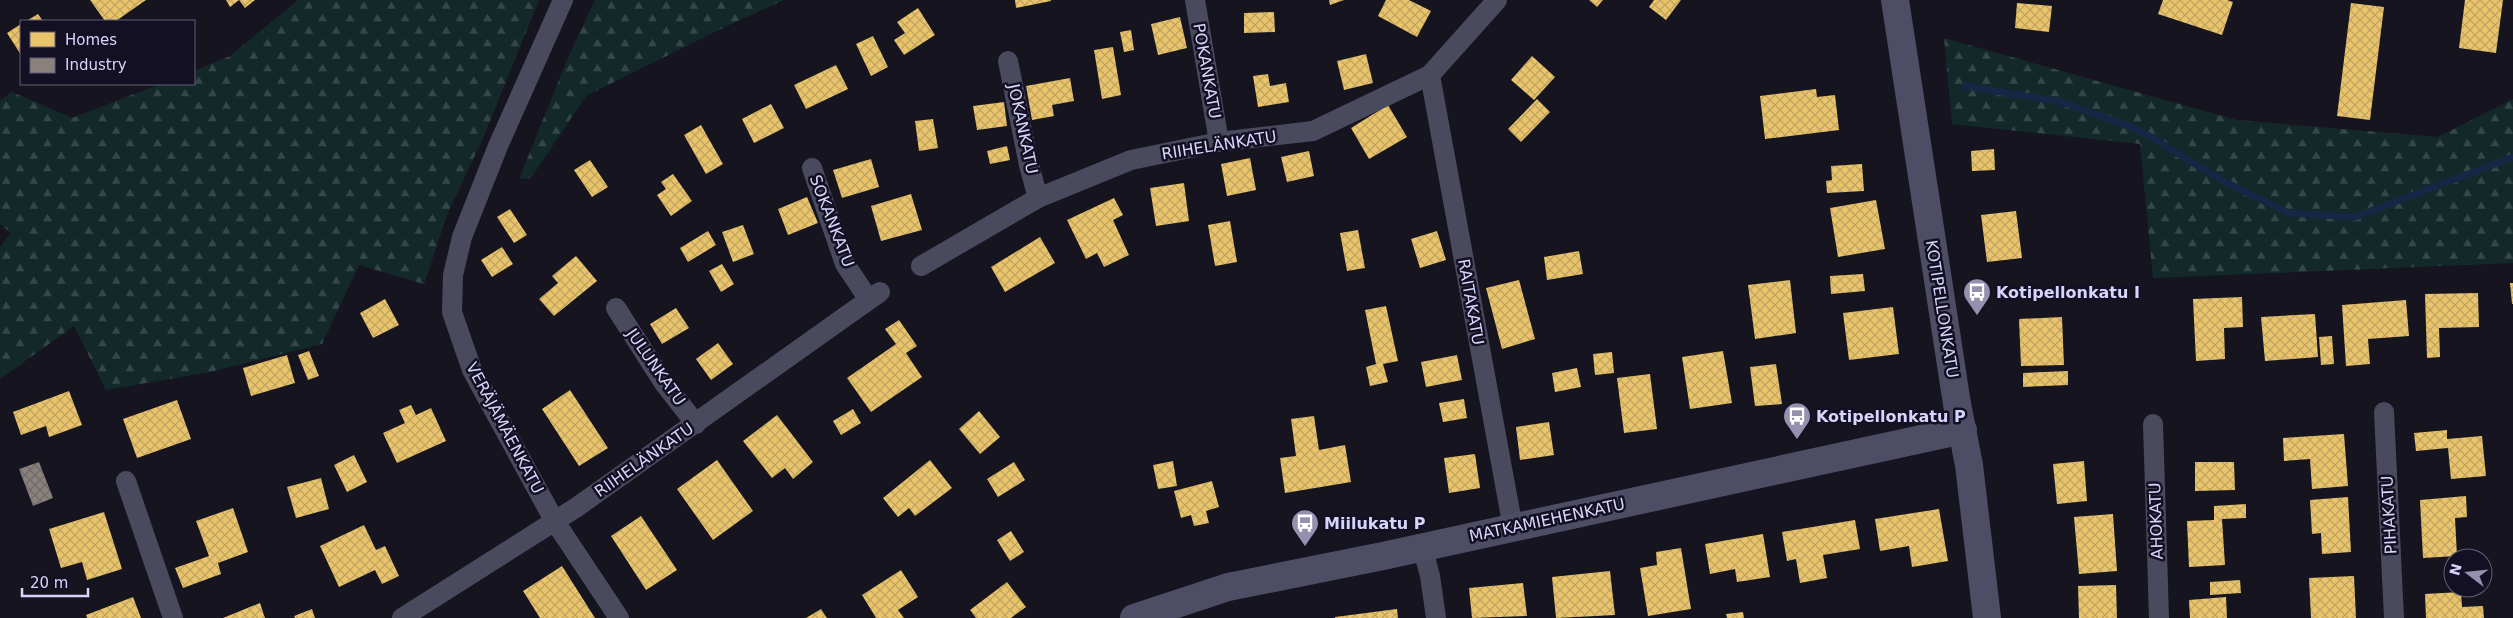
<svg xmlns="http://www.w3.org/2000/svg" width="2513" height="618" font-family="'DejaVu Sans',sans-serif">
<style>
.forest{fill:url(#forest-firs)}
.homes{fill:url(#homes-cross-hatch)}
.industry{fill:url(#industry-cross-hatch)}
.lines{fill:none;stroke-linecap:round;stroke-linejoin:round}
.stream{stroke:#142845;stroke-width:7}
.street{stroke:#4a4a5f;stroke-width:20}
.secondary{stroke:#4d4d65;stroke-width:28}
.labels{text-anchor:middle;dominant-baseline:central;stroke-width:5;stroke-linejoin:round;paint-order:stroke}
.street-label{font-size:16px;fill:#d8d5fc;stroke:#131023}
.poi-label{font-size:16px;font-weight:bold;fill:#d8d5fc;stroke:#131023;text-anchor:start}
</style>
<defs>
<pattern id="forest-firs" width="22" height="20" patternUnits="userSpaceOnUse" patternTransform="scale(1.25)"><rect width="22" height="20" fill="#132929"/><path d="M5 1l3.5 6h-7zM16 11l3.5 6h-7z" fill="#354749"/></pattern>
<pattern id="homes-cross-hatch" width="8" height="8" patternUnits="userSpaceOnUse" patternTransform="scale(1.25)"><rect width="8" height="8" fill="#e9c46a"/><path d="M0 0l8 8M0 8l8-8" fill="none" stroke="#bfa362"/></pattern>
<pattern id="industry-cross-hatch" width="8" height="8" patternUnits="userSpaceOnUse" patternTransform="scale(1.25)"><rect width="8" height="8" fill="#8a817c"/><path d="M0 0l8 8M0 8l8-8" fill="none" stroke="#706a6b"/></pattern>
</defs>
<rect width="100%" height="100%" fill="#16141f"/>
<path class="forest" d="M298,0H539L484,136L447,215L424,284L359,265L322,344L210,372L106,390L74,326L0,379V247L11,233L0,224V100L12,92L72,118L160,84H194V71L230,56Z
M595,0H784L727,26L586,96L531,178L519,179L567,60Z
M1944,38L2237,120L2438,137L2513,99V263L2153,278L2140,144L1952,124Z"/>
<path class="homes" d="M90,0H146L116,21H105Z
M226,0H255L245,8L239,0L230,7Z
M1015,0H1051V1L1016,8Z
M1329,0H1344L1330,5Z
M1386,0H1409L1431,11L1417,37L1378,16Z
M1589,0H1603L1597,7Z
M1654,0H1681L1666,20L1649,7Z
M2163,0H2227L2233,2L2222,35L2158,14Z
M2465,0H2503L2496,53L2459,48Z
M2017,3L2052,6L2049,32L2015,28Z
M2351,3L2384,7L2370,120L2337,116Z
M918,8L935,35L904,55L894,40L905,33L897,22Z
M1274,12L1275,32L1244,33V13Z
M38,14L43,21H26Z
M1180,17L1187,48L1158,55L1151,24Z
M21,24V55L7,33Z
M1131,30L1134,50L1124,52L1120,32Z
M873,36L888,67L871,76L856,44Z
M1113,47L1121,95L1102,99L1094,50Z
M1366,54L1373,83L1344,90L1337,61Z
M1532,56L1555,77L1534,100L1511,80Z
M836,65L848,89L806,109L794,85Z
M1268,74L1270,86L1286,83L1289,102L1258,107L1253,76Z
M1070,78L1074,101L1052,105L1054,116L1032,120L1026,86Z
M1816,89L1817,97L1835,95L1839,130L1765,139L1760,96Z
M1537,99L1550,112L1521,142L1508,129Z
M1004,102L1007,126L977,130L973,106Z
M771,104L784,128L754,143L742,119Z
M1388,105L1407,137L1369,159L1351,128Z
M933,119L938,148L919,151L915,121Z
M701,125L723,164L706,174L684,135Z
M1007,146L1010,160L990,164L987,151Z
M1994,149L1995,170L1972,171L1971,151Z
M1309,151L1314,176L1287,182L1281,157Z
M1250,158L1256,190L1227,196L1221,164Z
M871,159L879,187L842,198L833,170Z
M590,160L608,187L592,197L574,170Z
M1862,164L1864,191L1827,193L1826,181L1832,180L1831,166Z
M673,174L692,201L671,216L657,195L666,189L661,182Z
M1184,183L1189,221L1156,226L1150,188Z
M911,194L922,230L881,241L871,206Z
M807,197L818,223L788,235L778,209Z
M1114,198L1123,215L1113,220L1129,255L1104,267L1097,253L1086,259L1067,220Z
M1876,200L1885,249L1838,257L1830,208Z
M510,209L527,235L514,243L497,217Z
M2016,211L2022,258L1987,262L1981,215Z
M1230,221L1237,262L1215,266L1208,225Z
M743,225L754,254L733,262L722,232Z
M1358,230L1365,268L1347,271L1340,233Z
M708,231L716,245L688,262L680,248Z
M1437,231L1446,260L1420,268L1411,239Z
M1040,237L1055,263L1005,292L991,267Z
M502,247L513,264L492,277L481,260Z
M1579,251L1583,274L1547,280L1544,257Z
M576,256L597,281L554,316L539,299L558,283L552,276Z
M722,264L734,284L721,292L709,271Z
M1863,274L1865,291L1831,294L1830,276Z
M1519,280L1535,339L1502,349L1486,288Z
M1790,280L1796,333L1755,339L1748,285Z
M2510,283H2513V304H2512Z
M2478,293L2479,327L2439,328L2440,357L2427,358L2425,294Z
M2242,297L2243,327L2224,328L2225,359L2196,361L2193,299Z
M385,299L399,325L373,338L360,313Z
M2406,300L2409,336L2368,339L2370,364L2346,366L2342,305Z
M1386,306L1398,361L1383,364L1388,382L1370,386L1366,367L1376,364L1365,310Z
M1893,307L1899,354L1849,360L1843,313Z
M676,308L689,328L662,344L650,324Z
M2315,314L2318,357L2265,361L2261,317Z
M2062,317L2064,365L2021,366L2019,319Z
M899,320L917,346L906,353L922,377L871,412L847,378L896,344L885,329Z
M2332,336L2334,364L2321,365L2319,337Z
M718,343L733,364L711,380L696,359Z
M309,351L319,376L308,380L298,355Z
M1723,351L1732,403L1690,409L1682,357Z
M1612,352L1614,373L1595,375L1593,354Z
M287,355L295,383L251,396L243,368Z
M1457,355L1462,380L1426,387L1421,362Z
M1776,364L1782,404L1755,406L1750,367Z
M1577,368L1581,387L1555,392L1552,373Z
M2068,371V385L2023,387V373Z
M1650,374L1657,429L1624,433L1617,378Z
M570,390L608,448L579,466L542,409Z
M69,391L82,425L49,437L46,426L21,435L13,412Z
M1464,399L1467,418L1443,422L1439,403Z
M177,400L191,439L137,458L123,419Z
M411,405L416,415L431,408L446,441L397,463L383,433L405,423L399,410Z
M853,409L861,423L841,435L833,421Z
M979,411L1000,437L980,454L959,429Z
M777,415L813,462L793,479L785,468L772,478L743,441Z
M1314,416L1319,450L1345,445L1351,482L1285,493L1280,458L1296,456L1291,419Z
M1549,422L1554,455L1520,460L1516,427Z
M2447,430V439L2482,436L2486,476L2451,479L2448,448L2416,451L2414,433Z
M2344,434L2348,486L2312,489L2310,459L2284,461L2283,438Z
M1475,454L1480,488L1449,493L1444,458Z
M354,455L367,482L347,492L334,465Z
M717,460L753,511L713,540L677,489Z
M930,460L952,488L915,516L909,508L898,517L883,498Z
M1173,461L1177,486L1158,489L1153,465Z
M2084,461L2087,501L2057,504L2053,464Z
M1014,462L1025,480L998,497L987,479Z
M2195,462H2234L2235,490L2195,491Z
M321,478L329,509L296,518L287,487Z
M1212,481L1219,507L1206,511L1209,523L1194,526L1191,515L1181,518L1174,491Z
M2466,496L2467,517L2455,518L2457,556L2423,558L2420,500Z
M2348,497L2351,552L2322,554L2321,533L2312,534L2310,500Z
M2246,504V518L2222,519L2225,565L2189,567L2187,521L2214,520V506Z
M233,508L248,552L218,563L221,574L183,588L175,568L209,556L196,521Z
M1939,509L1948,561L1912,567L1909,546L1880,551L1875,519Z
M104,512L122,569L87,580L82,562L61,568L49,529Z
M2113,514L2117,571L2079,574L2074,517Z
M641,516L677,570L646,590L611,536Z
M1855,520L1860,549L1823,555L1827,578L1800,583L1796,559L1787,561L1782,532Z
M364,525L376,550L385,546L399,576L382,584L375,570L339,587L320,546Z
M1011,531L1024,552L1010,561L997,540Z
M1763,534L1770,577L1737,582L1735,569L1710,574L1705,544Z
M1681,548L1691,609L1648,616L1640,568L1657,565L1656,552Z
M562,566L595,618H540L523,591Z
M901,570L918,597L898,610L904,618H876L862,595Z
M1610,571L1615,615L1556,618L1552,577Z
M2354,576L2356,618H2311L2309,578Z
M2240,580L2241,593L2210,595V582Z
M1007,582L1026,607L1011,618H976L970,610Z
M1523,583L1527,616L1472,618L1469,588Z
M2116,585L2117,618H2079L2078,586Z
M2461,592L2462,607L2483,606L2484,618H2426L2425,594Z
M133,597L141,618H87L86,615Z
M2226,597L2227,618H2190L2189,600Z
M260,603L265,618H223Z
M312,609L315,618H295L294,616Z
M821,609L827,618H806Z
M1397,609L1398,618H1335V617Z
M1743,612L1744,618H1727L1726,614Z"/>
<path class="industry" d="M39,462L53,498L33,506L19,469Z"/>
<g class="lines">
<path class="stream" d="M1965,86L2062,102L2139,130L2223,181L2289,213L2355,217L2513,157"/>
<path class="street" d="M563,0L498,146L462,237L453,275L452,312L472,370L554,520L619,618
M1195,0L1219,142
M1008,61L1029,165L1038,198
M1430,75L1513,528
M812,168L845,264L869,300
M921,266L1038,198L1131,160L1219,142L1313,131L1430,75L1497,0
M616,308L664,383L696,424
M2384,412L2394,618
M2153,424L2159,618
M126,481L173,618
M1422,546L1430,576L1436,618
M402,618L577,507L880,292"/>
<path class="secondary" d="M1895,0L1957,404L1969,465L1987,618
M1134,618L1228,587L1383,556L1963,430"/>
</g>
<defs>
<g id="bus-pin" transform="scale(1.4375)"><path d="M0 17L-7.5 6A9.5 9.5 0 1 1 7.5 6Z" fill="#9491af" stroke="#131023"/><path d="M-5-6H5V4H4V6H2V4H-2V6H-4V4H-5ZM-3.5-4V0h7V-4ZM-3.5 1.2v1.5H-2V1.2ZM2 1.2v1.5H3.5V1.2Z" fill="#fff"/></g>
</defs>
<g fill-rule="evenodd">
<use href="#bus-pin" x="1977" y="292"/>
<use href="#bus-pin" x="1797" y="416"/>
<use href="#bus-pin" x="1305" y="523"/>
</g>
<g class="labels">
<g class="street-label">
<text transform="translate(1207 71) rotate(80)">POKANKATU</text>
<text transform="translate(1023 129) rotate(78)">JOKANKATU</text>
<text transform="translate(1219 145) rotate(-9)">RIIHELÄNKATU</text>
<text transform="translate(832 221) rotate(69)">SOKANKATU</text>
<text transform="translate(1471 302) rotate(80)">RAITAKATU</text>
<text transform="translate(1942 309) rotate(81)">KOTIPELLONKATU</text>
<text transform="translate(656 367) rotate(55)">JULUNKATU</text>
<text transform="translate(505 428) rotate(62)">VERÄJÄMÄENKATU</text>
<text transform="translate(644 460) rotate(-35)">RIIHELÄNKATU</text>
<text transform="translate(2389 515) rotate(-93)">PIHAKATU</text>
<text transform="translate(1547 520) rotate(-12)">MATKAMIEHENKATU</text>
<text transform="translate(2156 521) rotate(-92)">AHOKATU</text>
</g>
<g class="poi-label">
<text x="1996" y="292">Kotipellonkatu I</text>
<text x="1816" y="416">Kotipellonkatu P</text>
<text x="1324" y="523">Miilukatu P</text>
</g>
</g>
<rect x="20" y="20" width="175" height="65" fill="#131023" stroke="#625f7a"/>
<rect x="30" y="32" width="25" height="15" fill="#e9c46a" stroke="#625f7a"/>
<text x="65" y="45" font-size="15" fill="#d8d5fc">Homes</text>
<rect x="30" y="58" width="25" height="15" fill="#8a817c" stroke="#625f7a"/>
<text x="65" y="70" font-size="15" fill="#d8d5fc">Industry</text>
<g transform="translate(2468 573) rotate(286)"><circle r="24" fill="#131023" stroke="#625f7a"/>
<path d="M0-4L9 19L0 12L-9 19Z" fill="#9491af"/>
<text y="-8" font-size="14" font-weight="bold" text-anchor="middle" fill="#d8d5fc">N</text>
</g>
<path d="M22 588v8h66v-8" fill="none" stroke="#d8d5fc" stroke-width="2.5"/>
<text x="30" y="588" font-size="15" fill="#d8d5fc" stroke="#131023" stroke-width="4" paint-order="stroke">20 m</text>
</svg>
